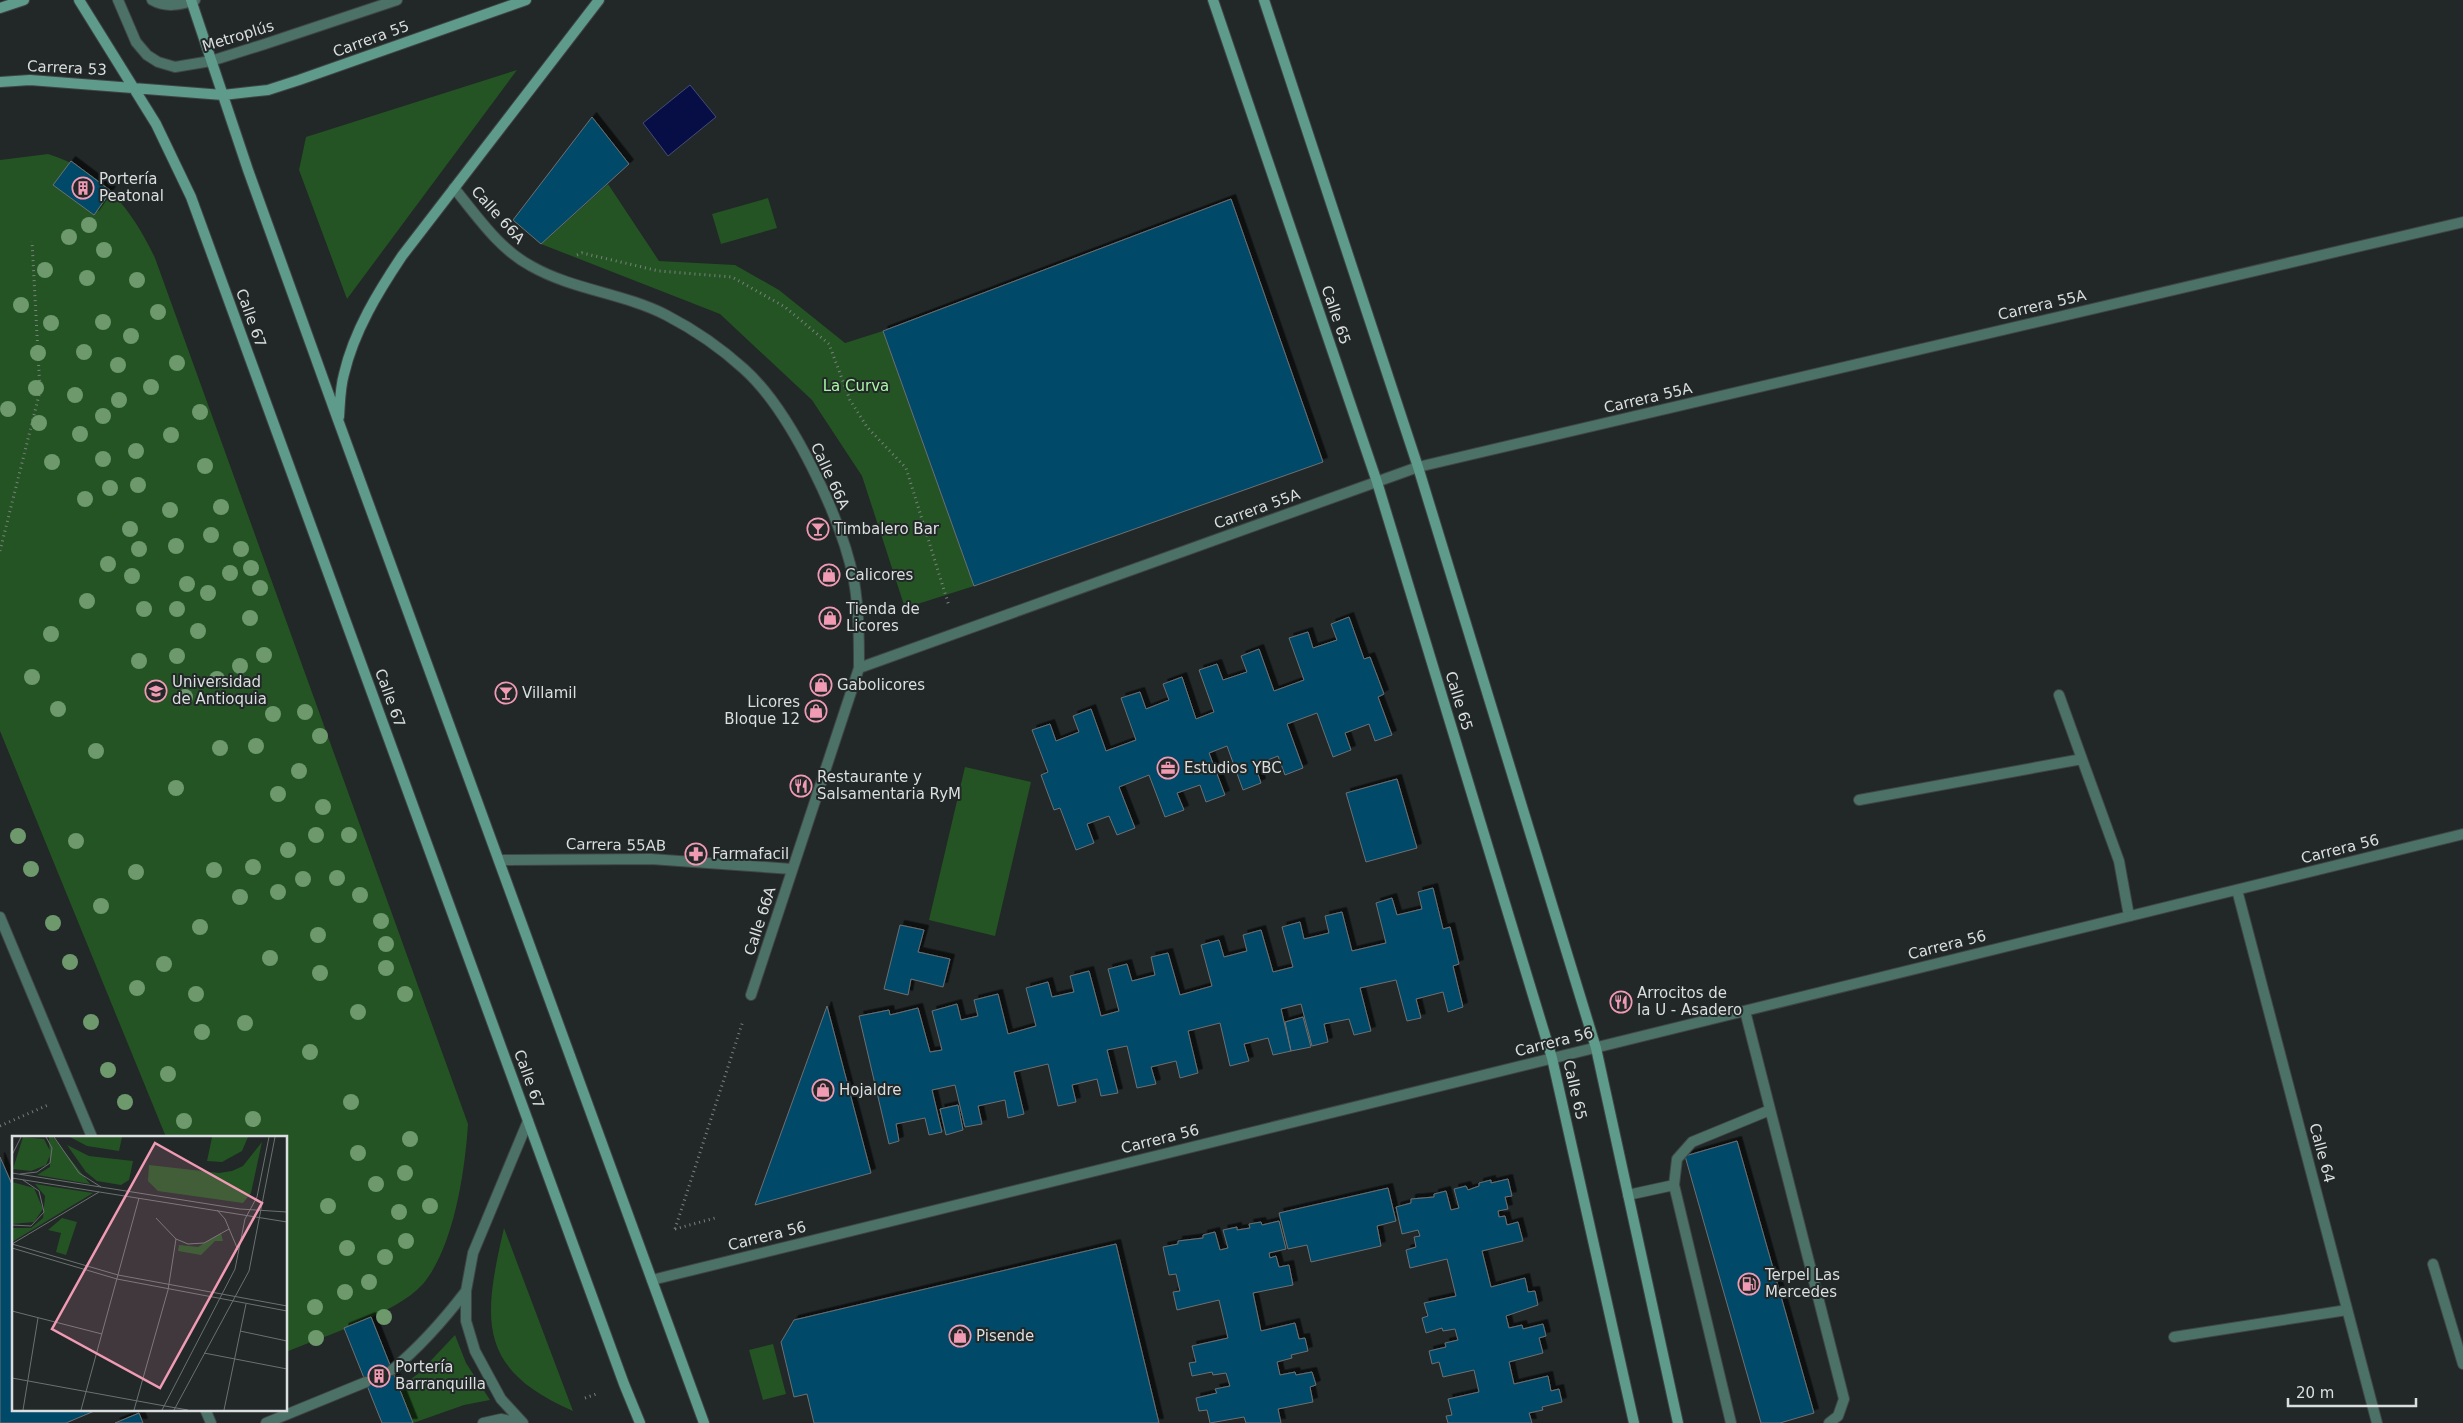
<svg xmlns="http://www.w3.org/2000/svg" width="2463" height="1423" font-family="'DejaVu Sans',sans-serif">
<style>
.green{fill:#245423}
.water{fill:#060e45;stroke:#464c73}
.building{fill:#034968;stroke:#6c7073;filter:url(#shadow)}
.lines{fill:none;stroke-linecap:round;stroke-linejoin:round}
.lane-casing{stroke:#3f4445;stroke-width:12}
.street-casing{stroke:#3f4445;stroke-width:12}
.secondary-casing{stroke:#3f4445;stroke-width:12}
.path{stroke:#7b8080;stroke-width:3;stroke-dasharray:1 4;stroke-linecap:butt}
.lane{stroke:#4c7166;stroke-width:10}
.street{stroke:#4c7166;stroke-width:10}
.secondary{stroke:#5e9b8a;stroke-width:10}
.tree{fill:#6d996d}
.labels{text-anchor:middle;dominant-baseline:central;stroke-width:4;stroke-linejoin:round;paint-order:stroke}
.street-label{font-size:15px;fill:#dadede;stroke:#222728}
.poi-label{font-size:15px;fill:#dadede;stroke:#222728;text-anchor:start}
.park-label{font-size:15px;fill:#aaf6a6;stroke:#222728}
.inset-road{fill:none;stroke:#6c7071;stroke-width:1}
.view{fill:#f19ab4;fill-opacity:0.15;stroke:#f19ab4;stroke-width:2.5}
.inset-edge{fill:none;stroke:#dadede;stroke-width:2.5}
</style>
<defs>
<filter id="shadow"><feDropShadow dx="4.5" dy="-4.5" stdDeviation="0" flood-color="#0009"/></filter>
</defs>
<rect width="100%" height="100%" fill="#222728"/>
<path class="green" d="M517,70L347,299L299,170L306,137Z
M48,154C101,170 132,209 155,258L468,1124C465,1171 454,1247 423,1284C396,1314 324,1336 286,1352V1137H166L0,731V160Z
M608,184L659,261L735,265L779,290L845,343L883,331L974,586L905,608L862,476L812,400L720,314L541,244Z
M768,198L777,228L721,244L712,214Z
M965,767L1031,782L995,936L929,920Z
M504,1228L573,1411C476,1369 483,1319 504,1228Z
M455,1335L466,1363L490,1400L464,1405L413,1423L399,1388L419,1373Z
M773,1344L786,1394L763,1400L749,1350Z"/>
<path class="water" d="M690,85L716,117L668,156L643,123Z"/>
<path class="building" d="M592,117L629,164L541,244L513,220Z
M71,161L111,191L94,215L53,185Z
M1231,199L1323,462L974,586L883,331Z
M1349,617L1364,659L1370,657L1384,694L1378,697L1392,735L1375,741L1369,724L1345,733L1351,750L1333,757L1317,713L1287,724L1303,768L1285,775L1278,756L1255,765L1261,783L1243,790L1227,746L1209,753L1225,795L1206,802L1200,785L1177,793L1184,810L1165,817L1149,775L1119,787L1135,828L1117,835L1109,816L1087,824L1094,843L1076,850L1060,808L1054,810L1041,775L1048,772L1032,730L1050,724L1056,741L1079,732L1073,716L1091,709L1106,751L1136,740L1121,698L1140,692L1146,709L1169,700L1163,684L1182,677L1196,719L1214,712L1199,670L1217,664L1223,680L1247,672L1241,656L1259,649L1274,691L1304,680L1289,638L1308,632L1313,648L1337,640L1331,624Z
M1397,779L1417,848L1366,862L1346,793Z
M1433,888L1443,929L1450,927L1459,964L1453,966L1463,1007L1448,1012L1443,992L1416,999L1421,1018L1407,1021L1396,980L1360,988L1371,1031L1354,1035L1349,1019L1324,1024L1328,1042L1312,1046L1301,1004L1281,1009L1291,1051L1273,1055L1268,1038L1244,1044L1249,1061L1230,1066L1220,1023L1188,1031L1198,1073L1180,1078L1176,1061L1151,1067L1156,1084L1137,1088L1127,1046L1107,1050L1118,1093L1101,1096L1097,1079L1072,1085L1076,1102L1058,1106L1048,1064L1014,1072L1024,1114L1008,1118L1005,1100L978,1106L982,1124L965,1127L955,1085L932,1090L942,1132L929,1135L925,1118L896,1124L899,1141L889,1144L859,1016L889,1010L890,1015L918,1008L930,1052L942,1050L932,1011L957,1004L961,1020L978,1016L974,1000L998,994L1008,1034L1036,1026L1026,988L1048,982L1052,997L1074,992L1070,976L1089,971L1101,1016L1119,1011L1108,969L1127,964L1132,981L1155,975L1151,957L1168,953L1180,995L1212,986L1201,945L1219,940L1224,957L1247,951L1243,935L1261,930L1273,972L1293,967L1282,927L1300,922L1304,939L1329,933L1325,916L1342,912L1352,951L1386,943L1376,903L1392,898L1397,915L1422,909L1418,892Z
M900,925L924,930L918,952L950,959L943,987L911,979L908,995L884,989Z
M827,1006L871,1173L755,1205Z
M1303,1017L1311,1047L1291,1051L1285,1022Z
M958,1105L963,1130L946,1135L940,1109Z
M1737,1141L1814,1413L1780,1423H1761L1685,1156Z
M0,1157L14,1189V1409H99L66,1423H0Z
M1508,1179L1512,1196L1505,1197L1508,1209L1498,1211L1499,1217L1505,1216L1507,1225L1518,1222L1523,1241L1482,1251L1491,1287L1525,1278L1528,1292L1535,1291L1538,1305L1506,1316L1509,1328L1522,1325L1523,1329L1543,1324L1546,1336L1539,1338L1543,1353L1509,1362L1514,1384L1548,1376L1551,1391L1559,1389L1562,1402L1542,1407L1543,1410L1529,1413L1532,1423H1448L1446,1416L1452,1415L1448,1399L1479,1392L1474,1370L1443,1377L1439,1362L1432,1364L1429,1351L1446,1347L1445,1343L1458,1340L1455,1329L1443,1331L1442,1328L1426,1333L1422,1318L1428,1316L1424,1303L1456,1296L1447,1259L1410,1268L1406,1250L1416,1247L1414,1237L1420,1236L1418,1230L1402,1234L1396,1207L1411,1203V1199L1434,1197V1194L1446,1191L1451,1210L1459,1208L1454,1189L1466,1186L1468,1190L1479,1186V1183L1491,1180V1183Z
M1388,1188L1396,1221L1377,1226L1381,1246L1311,1262L1307,1245L1288,1249L1279,1213Z
M1279,1221L1286,1249L1269,1253L1270,1258L1276,1256L1279,1267L1289,1265L1293,1285L1253,1293L1261,1331L1295,1323L1299,1339L1305,1338L1308,1351L1291,1355L1292,1358L1277,1362L1280,1375L1295,1372L1296,1375L1312,1372L1316,1385L1310,1387L1313,1402L1278,1409L1281,1423H1246L1244,1417L1210,1423L1207,1410L1199,1411L1196,1398L1217,1393L1215,1389L1230,1386L1226,1373L1213,1375L1212,1372L1192,1376L1189,1363L1196,1362L1192,1346L1228,1338L1219,1300L1177,1310L1173,1292L1180,1291L1176,1274L1169,1275L1163,1247L1178,1244V1241L1203,1238V1235L1215,1232L1220,1250L1228,1248L1223,1230L1237,1227V1230L1250,1228L1249,1224L1261,1222L1262,1225Z
M1116,1244L1159,1423H814L807,1394L794,1397L781,1342L794,1320Z
M371,1317L413,1423H382L344,1328Z
M139,1413L143,1423H115Z"/>
<g class="lines">
<g class="lane-casing">
<path id="lane" d="M118,0L136,42L147,55L158,62L175,67L211,61L265,44L397,0
M152,0C166,8 180,5 195,0
M2059,695L2082,759
M1859,800L2082,759L2119,861L2129,916
M499,860L651,859L792,869
M0,917L92,1137
M1745,1011L1844,1399L1838,1416L1829,1423
M1628,1195L1674,1185
M2433,1264L2463,1364
M2174,1337L2347,1310
M392,1370C421,1346 443,1321 466,1291
M205,1409L211,1423
M266,1423L366,1382
M483,1423L501,1419L521,1423
M523,1423L501,1399L475,1351L466,1321V1291L473,1253L528,1121
M1731,1423L1674,1185L1677,1159L1692,1142L1770,1110"/>
</g>
<g class="street-casing">
<path id="street" d="M454,188C477,216 499,249 531,266C573,290 623,293 666,315C693,329 721,348 744,369C791,411 842,519 854,581C859,610 859,639 859,668L751,995
M859,668L1418,467L2463,222
M2237,890L2377,1423
M652,1280L2463,834"/>
</g>
<g class="secondary-casing">
<path id="secondary" d="M79,0L156,124L191,197L624,1384L640,1423
M191,0L248,170L338,420L704,1423
M1213,0L1377,482L1552,1058L1634,1423
M1264,0L1418,467L1596,1048L1678,1423
M0,8L24,0
M0,82L30,80L223,95L268,90L299,80L526,0
M339,417C340,403 340,388 344,374C354,331 378,292 402,256L599,0"/>
</g>
<path class="path" d="M577,255L582,253L659,271L732,277L785,307L829,344L850,400L867,427L906,468L949,606
M0,551L40,391L32,241
M0,1126L48,1105
M675,1229L743,1021
M675,1229L715,1218
M585,1398L599,1393"/>
<use href="#lane" class="lane"/>
<use href="#street" class="street"/>
<use href="#secondary" class="secondary"/>
</g>
<g class="tree">
<circle cx="89" cy="225" r="8"/>
<circle cx="69" cy="237" r="8"/>
<circle cx="104" cy="250" r="8"/>
<circle cx="45" cy="270" r="8"/>
<circle cx="87" cy="278" r="8"/>
<circle cx="137" cy="280" r="8"/>
<circle cx="21" cy="305" r="8"/>
<circle cx="158" cy="312" r="8"/>
<circle cx="103" cy="322" r="8"/>
<circle cx="51" cy="323" r="8"/>
<circle cx="131" cy="336" r="8"/>
<circle cx="84" cy="352" r="8"/>
<circle cx="38" cy="353" r="8"/>
<circle cx="177" cy="363" r="8"/>
<circle cx="118" cy="365" r="8"/>
<circle cx="151" cy="387" r="8"/>
<circle cx="36" cy="388" r="8"/>
<circle cx="75" cy="395" r="8"/>
<circle cx="119" cy="400" r="8"/>
<circle cx="8" cy="409" r="8"/>
<circle cx="200" cy="412" r="8"/>
<circle cx="103" cy="416" r="8"/>
<circle cx="39" cy="423" r="8"/>
<circle cx="80" cy="434" r="8"/>
<circle cx="171" cy="435" r="8"/>
<circle cx="136" cy="451" r="8"/>
<circle cx="103" cy="459" r="8"/>
<circle cx="52" cy="462" r="8"/>
<circle cx="205" cy="466" r="8"/>
<circle cx="138" cy="485" r="8"/>
<circle cx="110" cy="488" r="8"/>
<circle cx="85" cy="499" r="8"/>
<circle cx="221" cy="507" r="8"/>
<circle cx="170" cy="510" r="8"/>
<circle cx="130" cy="529" r="8"/>
<circle cx="211" cy="535" r="8"/>
<circle cx="176" cy="546" r="8"/>
<circle cx="139" cy="549" r="8"/>
<circle cx="241" cy="549" r="8"/>
<circle cx="108" cy="564" r="8"/>
<circle cx="251" cy="568" r="8"/>
<circle cx="230" cy="573" r="8"/>
<circle cx="132" cy="576" r="8"/>
<circle cx="187" cy="584" r="8"/>
<circle cx="260" cy="588" r="8"/>
<circle cx="208" cy="593" r="8"/>
<circle cx="87" cy="601" r="8"/>
<circle cx="144" cy="609" r="8"/>
<circle cx="177" cy="609" r="8"/>
<circle cx="250" cy="618" r="8"/>
<circle cx="198" cy="631" r="8"/>
<circle cx="51" cy="634" r="8"/>
<circle cx="264" cy="655" r="8"/>
<circle cx="177" cy="656" r="8"/>
<circle cx="139" cy="661" r="8"/>
<circle cx="240" cy="666" r="8"/>
<circle cx="32" cy="677" r="8"/>
<circle cx="217" cy="679" r="8"/>
<circle cx="185" cy="697" r="8"/>
<circle cx="58" cy="709" r="8"/>
<circle cx="305" cy="712" r="8"/>
<circle cx="273" cy="714" r="8"/>
<circle cx="320" cy="736" r="8"/>
<circle cx="256" cy="746" r="8"/>
<circle cx="220" cy="748" r="8"/>
<circle cx="96" cy="751" r="8"/>
<circle cx="299" cy="771" r="8"/>
<circle cx="176" cy="788" r="8"/>
<circle cx="278" cy="794" r="8"/>
<circle cx="323" cy="807" r="8"/>
<circle cx="316" cy="835" r="8"/>
<circle cx="349" cy="835" r="8"/>
<circle cx="18" cy="836" r="8"/>
<circle cx="76" cy="841" r="8"/>
<circle cx="288" cy="850" r="8"/>
<circle cx="253" cy="867" r="8"/>
<circle cx="31" cy="869" r="8"/>
<circle cx="214" cy="870" r="8"/>
<circle cx="136" cy="872" r="8"/>
<circle cx="337" cy="878" r="8"/>
<circle cx="303" cy="879" r="8"/>
<circle cx="278" cy="892" r="8"/>
<circle cx="360" cy="895" r="8"/>
<circle cx="240" cy="897" r="8"/>
<circle cx="101" cy="906" r="8"/>
<circle cx="381" cy="921" r="8"/>
<circle cx="53" cy="923" r="8"/>
<circle cx="200" cy="927" r="8"/>
<circle cx="318" cy="935" r="8"/>
<circle cx="386" cy="944" r="8"/>
<circle cx="270" cy="958" r="8"/>
<circle cx="70" cy="962" r="8"/>
<circle cx="164" cy="964" r="8"/>
<circle cx="386" cy="968" r="8"/>
<circle cx="320" cy="973" r="8"/>
<circle cx="137" cy="988" r="8"/>
<circle cx="196" cy="994" r="8"/>
<circle cx="405" cy="994" r="8"/>
<circle cx="358" cy="1012" r="8"/>
<circle cx="91" cy="1022" r="8"/>
<circle cx="245" cy="1023" r="8"/>
<circle cx="202" cy="1032" r="8"/>
<circle cx="310" cy="1052" r="8"/>
<circle cx="108" cy="1070" r="8"/>
<circle cx="168" cy="1074" r="8"/>
<circle cx="125" cy="1102" r="8"/>
<circle cx="351" cy="1102" r="8"/>
<circle cx="253" cy="1119" r="8"/>
<circle cx="184" cy="1121" r="8"/>
<circle cx="410" cy="1139" r="8"/>
<circle cx="358" cy="1153" r="8"/>
<circle cx="405" cy="1173" r="8"/>
<circle cx="376" cy="1184" r="8"/>
<circle cx="328" cy="1206" r="8"/>
<circle cx="430" cy="1206" r="8"/>
<circle cx="399" cy="1212" r="8"/>
<circle cx="406" cy="1241" r="8"/>
<circle cx="347" cy="1248" r="8"/>
<circle cx="385" cy="1257" r="8"/>
<circle cx="369" cy="1282" r="8"/>
<circle cx="345" cy="1292" r="8"/>
<circle cx="315" cy="1307" r="8"/>
<circle cx="384" cy="1317" r="8"/>
<circle cx="316" cy="1338" r="8"/>
</g>
<defs>
<g id="building-ring" transform="scale(1.125)"><circle r="9.5" fill="#222728" stroke="#f19ab4" stroke-width="1.5"/><path d="M-4-6H4V6H1V3H-1V6H-4ZM-2.5-4.3h1.7v1.8h-1.7ZM.8-4.3h1.7v1.8H.8ZM-2.5-1h1.7V.8h-1.7ZM.8-1h1.7V.8H.8Z" fill="#f19ab4"/></g>
<g id="bar-ring" transform="scale(1.125)"><circle r="9.5" fill="#222728" stroke="#f19ab4" stroke-width="1.5"/><path d="M-6-5H6L.8 .8V4.5H3.5V6h-7V4.5H-.8V.8Z" fill="#f19ab4"/></g>
<g id="shop-ring" transform="scale(1.125)"><circle r="9.5" fill="#222728" stroke="#f19ab4" stroke-width="1.5"/><path d="M-5-2.5h2.3a2.7 3.5 0 0 1 5.4 0H5L5.5 6h-11ZM-1.5-2.5h3a1.5 2.3 0 0 0-3 0Z" fill="#f19ab4"/></g>
<g id="university-ring" transform="scale(1.125)"><circle r="9.5" fill="#222728" stroke="#f19ab4" stroke-width="1.5"/><path d="M0-5L7-2L0 1L-7-2ZM-4 1L0 2.5L4 1V4Q0 6-4 4Z" fill="#f19ab4"/></g>
<g id="office-ring" transform="scale(1.125)"><circle r="9.5" fill="#222728" stroke="#f19ab4" stroke-width="1.5"/><path d="M-6-3h4V-5.5h4V-3h4V5H-6ZM-1-4.5V-3h2v-1.5ZM-6 0V1H6V0Z" fill="#f19ab4"/></g>
<g id="restaurant-ring" transform="scale(1.125)"><circle r="9.5" fill="#222728" stroke="#f19ab4" stroke-width="1.5"/><path d="M-5-6h1v4h1v-4h1v4h1v-4h1v5L-1.5 .5V6h-2V.5L-5-1ZM5-6V6H3V1.5H1.5Q1.5-4 5-6Z" fill="#f19ab4"/></g>
<g id="pharmacy-ring" transform="scale(1.125)"><circle r="9.5" fill="#222728" stroke="#f19ab4" stroke-width="1.5"/><path d="M-2-6h4v4h4v4h-4v4h-4v-4h-4v-4h4Z" fill="#f19ab4"/></g>
<g id="fuel-ring" transform="scale(1.125)"><circle r="9.5" fill="#222728" stroke="#f19ab4" stroke-width="1.5"/><path d="M-5.5-6h7V0h2V4h1.3V-2.5L3-4.5l.8-.8L6-3V5H2.5V1h-1V6h-7ZM-4.2-4.7v3.2H.2V-4.7Z" fill="#f19ab4"/></g>
</defs>
<g fill-rule="evenodd">
<use href="#building-ring" x="83" y="188"/>
<use href="#bar-ring" x="818" y="529"/>
<use href="#shop-ring" x="829" y="575"/>
<use href="#shop-ring" x="830" y="618"/>
<use href="#shop-ring" x="821" y="685"/>
<use href="#university-ring" x="156" y="691"/>
<use href="#bar-ring" x="506" y="693"/>
<use href="#shop-ring" x="816" y="711"/>
<use href="#office-ring" x="1168" y="768"/>
<use href="#restaurant-ring" x="801" y="786"/>
<use href="#pharmacy-ring" x="696" y="854"/>
<use href="#restaurant-ring" x="1621" y="1002"/>
<use href="#shop-ring" x="823" y="1090"/>
<use href="#fuel-ring" x="1749" y="1284"/>
<use href="#shop-ring" x="960" y="1336"/>
<use href="#building-ring" x="379" y="1376"/>
</g>
<g class="labels">
<g class="street-label">
<text transform="translate(238 36) rotate(-17)">Metroplús</text>
<text transform="translate(371 39) rotate(-20)">Carrera 55</text>
<text transform="translate(67 68) rotate(3)">Carrera 53</text>
<text transform="translate(498 215) rotate(48)">Calle 66A</text>
<text transform="translate(2042 305) rotate(-13)">Carrera 55A</text>
<text transform="translate(1336 315) rotate(71)">Calle 65</text>
<text transform="translate(251 318) rotate(70)">Calle 67</text>
<text transform="translate(1648 398) rotate(-13)">Carrera 55A</text>
<text transform="translate(830 476) rotate(65)">Calle 66A</text>
<text transform="translate(1257 509) rotate(-20)">Carrera 55A</text>
<text transform="translate(390 698) rotate(70)">Calle 67</text>
<text transform="translate(1459 701) rotate(73)">Calle 65</text>
<text transform="translate(616 845) rotate(1)">Carrera 55AB</text>
<text transform="translate(2340 849) rotate(-14)">Carrera 56</text>
<text transform="translate(760 921) rotate(-72)">Calle 66A</text>
<text transform="translate(1947 945) rotate(-14)">Carrera 56</text>
<text transform="translate(1554 1042) rotate(-14)">Carrera 56</text>
<text transform="translate(529 1079) rotate(70)">Calle 67</text>
<text transform="translate(1575 1090) rotate(77)">Calle 65</text>
<text transform="translate(1160 1139) rotate(-14)">Carrera 56</text>
<text transform="translate(2322 1153) rotate(75)">Calle 64</text>
<text transform="translate(767 1236) rotate(-14)">Carrera 56</text>
</g>
<g class="poi-label">
<text x="99" y="179">Portería<tspan x="99" dy="17">Peatonal</tspan></text>
<text x="834" y="529">Timbalero Bar</text>
<text x="845" y="575">Calicores</text>
<text x="846" y="609">Tienda de<tspan x="846" dy="17">Licores</tspan></text>
<text x="172" y="682">Universidad<tspan x="172" dy="17">de Antioquia</tspan></text>
<text x="837" y="685">Gabolicores</text>
<text x="522" y="693">Villamil</text>
<text x="800" y="702" text-anchor="end">Licores<tspan x="800" dy="17">Bloque 12</tspan></text>
<text x="1184" y="768">Estudios YBC</text>
<text x="817" y="777">Restaurante y<tspan x="817" dy="17">Salsamentaria RyM</tspan></text>
<text x="712" y="854">Farmafacil</text>
<text x="1637" y="993">Arrocitos de<tspan x="1637" dy="17">la U - Asadero</tspan></text>
<text x="839" y="1090">Hojaldre</text>
<text x="1765" y="1275">Terpel Las<tspan x="1765" dy="17">Mercedes</tspan></text>
<text x="976" y="1336">Pisende</text>
<text x="395" y="1367">Portería<tspan x="395" dy="17">Barranquilla</tspan></text>
</g>
<g class="park-label">
<text x="856" y="386">La Curva</text>
</g>
</g>
<g transform="translate(12 1136)">
<rect width="275" height="275" fill="#222728"/>
<path d="M11,1L32,3L39,17L34,29L19,35L1,33ZM37,1H41L78,48L25,39L38,31ZM58,1H110L107,15L75,10ZM200,1H236L230,15L210,26L195,25ZM250,6L239,57L231,67L146,55L136,45L137,29L207,37L220,35L231,30ZM55,9L77,20L121,25L117,44L109,49L85,45L74,36ZM0,46L22,52L31,73L22,86L0,88ZM23,48L81,57L0,106V92H19L31,82L33,60ZM50,82L65,86L54,119L44,116L49,97L36,94ZM209,97L211,105H203L189,119L166,115L167,109L186,111Z" fill="#245423"/>
<path class="inset-road" d="M42,1L67,37L89,51M0,19L9,1M0,37L228,73L275,76M8,38L25,36L38,27L40,12L34,1M0,42L275,86M205,74L213,83L226,114M144,82L164,103L176,108L192,107L217,93M0,89L19,90L32,76L27,55L11,44M0,108L106,139L275,170M0,108L87,56M0,112L105,143L275,175M0,175L90,198M228,195L275,205M192,217L275,233M0,242L153,270M153,270L176,274M11,274L26,182M69,274L127,62M122,274L156,154L164,103M150,274L223,133L233,83L245,61L257,1M162,274L237,135L263,1M212,274L234,168"/>
<path class="view" d="M143,7L250,67L148,252L40,193Z"/>
<rect width="275" height="275" class="inset-edge"/>
</g>
<path d="M2288 1398v8h128v-8" fill="none" stroke="#dadede" stroke-width="2.5"/>
<text x="2296" y="1398" font-size="15" fill="#dadede" stroke="#222728" stroke-width="4" paint-order="stroke">20 m</text>
</svg>
